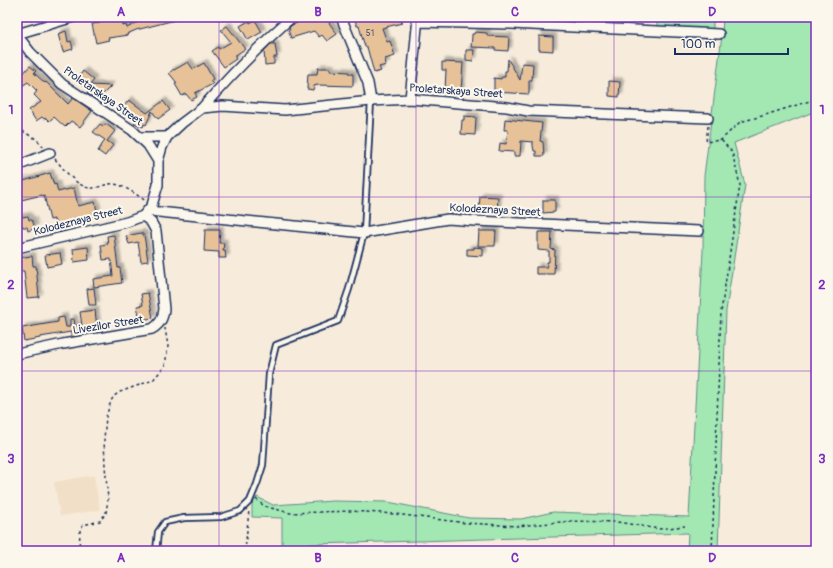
<svg xmlns="http://www.w3.org/2000/svg" width="833" height="568" font-family="Pangolin,sans-serif">
<style>
.built{fill:#f2dfc7}
.green{fill:#a3e7b2;stroke:#5f8b88}
.building{fill:#e7c298;stroke:#1b2f5e;filter:url(#shadow)}
.lines{fill:none;stroke-linecap:round;stroke-linejoin:round}
.service-casing{stroke:#1b2f5e;stroke-width:8}
.minor-casing{stroke:#1b2f5e;stroke-width:12}
.path{stroke:#1b2f5e;stroke-width:1.5;stroke-dasharray:3 3;stroke-linecap:butt}
.service{stroke:#fbf7ec;stroke-width:4.5}
.minor{stroke:#fbf7ec;stroke-width:9}
.grid{fill:none;stroke:#7b2cbf;stroke-width:1;stroke-opacity:0.55}
.labels{text-anchor:middle;dominant-baseline:central;stroke-width:4;stroke-linejoin:round;paint-order:stroke}
.number-label{font-size:9px;fill:#4e546c}
.street-label{font-size:11px;fill:#1b2f5e;stroke:#fbf7ec}
.neatline{fill:none;stroke:#7b2cbf;stroke-width:1.5}
.grid-label{font-size:13px;text-anchor:middle;font-weight:bold;fill:#7b2cbf}
</style>
<defs>
<filter id="shadow"><feDropShadow dx="3.5" dy="-3.5" stdDeviation="1" flood-color="#0004"/></filter>
</defs>
<rect width="100%" height="100%" fill="#f7ecdb"/>
<filter id="ink" filterUnits="userSpaceOnUse"><feTurbulence type="fractalNoise" baseFrequency=".025" numOctaves="2"/><feDisplacementMap in="SourceGraphic" scale="8" xChannelSelector="R" yChannelSelector="G"/><feConvolveMatrix kernelMatrix="1 2 1 2 8 2 1 2 1" color-interpolation-filters="sRGB"/></filter>
<g filter="url(#ink)">
<path class="built" d="M94,475L100,510L60,516L54,482Z"/>
<path class="green" d="M657,17H713V30L657,29Z
M723,17H816V111L734,143L745,185L726,311L718,551H687L688,533L282,545V518L252,517V505L257,497L273,505L333,501L388,502L469,518L521,519L553,512L689,517L698,351L703,250L704,176L722,35Z"/>
<path class="building" d="M99,17H105L106,19L122,17L123,26L126,25L127,28L140,21L138,17H179V19L136,30L127,34L128,35L108,38L109,40L96,43L92,24L100,23Z
M298,17H325L337,34L327,41L322,35L319,37L314,31L291,38L288,30H290L289,28L292,25L297,23L296,21Z
M354,17H401L402,23L382,28L387,42L390,41L395,56L385,59L386,65L379,67L381,71L374,73L367,47H365L359,26H357Z
M255,20L262,32L248,40L240,26L249,21L250,23Z
M227,26L245,49L234,56L236,59L224,67L212,51L218,47L219,49L231,42L221,30Z
M66,31L68,42L71,41L73,49L63,52L58,34Z
M475,32L487,33V36L509,37L508,51L495,50V48L471,47L472,36V34H474Z
M539,36L553,37V51L539,50Z
M271,44H275L277,57H274V64L265,65L264,51Z
M466,50H474L473,61L466,60Z
M508,59L520,80L522,63L533,64L532,80H529V94L494,92V78L501,79L502,77H505V71H507Z
M188,62L193,69L204,63L213,79L210,81L213,84L195,93L197,97L191,100L186,94L182,96L175,84L177,83L169,73L174,69V70Z
M442,62L463,63L461,91L445,90L446,70H442Z
M30,66L36,71L34,73L45,83L46,82L68,104L73,98L92,111L80,127L71,121L65,127L54,117L49,121L46,118L44,119L42,117L36,121L29,110L41,102L34,95L37,91L28,82L17,89V80Z
M318,68H329L331,69L330,71L349,72V74H353V86L317,85L314,86L313,90L307,89L308,74H317Z
M83,71L94,80L90,85L111,86L97,100L87,93L89,90L77,80Z
M609,81L620,82L619,97L609,96Z
M129,100L147,113L163,101L170,110L158,119L152,111L146,125L144,124L143,127L134,123L137,117L123,107Z
M464,116L476,117L475,135L461,134L462,120H464Z
M505,119L542,123L540,141L543,142L544,156H536V151H534L533,146V142L521,141L520,156H514V152L499,151L500,143L506,144L508,130H504Z
M100,124L103,126L106,124L115,131L107,141L113,145L105,156L98,151L105,140L93,132Z
M50,173L54,185L56,184L58,192L74,188L78,206L95,202L98,216L79,221L80,224L66,228L67,230L58,232L56,222H54V219L50,220L44,195L42,196V195L17,201V183Z
M480,196L498,197L497,211L479,209Z
M543,200H555V212L543,213Z
M28,216L29,220H32L35,228L28,231L27,227H23L22,225L17,228V218Z
M205,230H220L219,243H224L223,250H225L226,258H219V252L204,251Z
M479,231H496L495,246H478Z
M538,232H552L551,249L555,250L554,274H536V267H547V262H549V251L538,250Z
M141,233L144,235L148,261L141,262L138,242L129,244L126,236Z
M114,235L118,268H120L122,283L94,287L93,279L113,276L111,259L103,260L101,245L108,244L107,236Z
M88,247L89,260L74,262L73,249Z
M474,247L483,248V256L467,255V249H474Z
M60,253L62,264L47,267L45,255Z
M32,256L33,266H36L39,297L27,298L24,271H19L18,258Z
M94,288L96,305H89L87,289Z
M148,293L153,318L140,320L137,306L143,305L141,294Z
M95,310L97,328L76,331L77,336L71,337V332L40,337V338L24,341L22,328L58,322V318L64,317L66,327H70V319H74L75,326H82L80,312Z"/>
<g class="lines">
<g class="service-casing">
<path id="service" d="M156,551L158,532L165,522L184,518L221,517L240,511L250,501L257,484L263,465L269,374L276,345L338,321L349,289L364,233L371,101"/>
</g>
<g class="minor-casing">
<path id="minor" d="M341,17L368,83L371,101
M417,22L511,24L719,34
M17,34L74,17
M17,35L30,52L62,84L132,130L148,145L158,161V185L152,205L143,216L127,222L17,248
M410,99L418,17
M202,108C230,76 260,45 292,17
M140,137H167
M158,161L162,147L167,137L182,123L202,108L223,106L285,110L371,101L410,99L507,107L528,111L708,118
M17,166L50,153
M149,211L364,233L448,219L475,221L699,231
M17,354L63,344L152,329C160,324 163,319 164,309L156,231L151,222L143,216"/>
</g>
<path class="path" d="M708,126L706,142L721,140L740,122L762,116L816,99
M17,128L36,139L44,147
M55,159C63,168 78,189 92,188C99,188 107,183 113,184C123,184 138,196 146,201
M256,499L264,506L290,513L351,511L395,514L466,523L517,526L572,521L617,522L659,529L685,526
M79,551L80,531L83,525L100,521L106,513L108,499L105,466L104,439L106,417L111,401L114,396L120,392L153,380L165,366L168,346L165,328
M245,551L249,510
M712,551L721,312L740,185L732,152L721,140"/>
<use href="#service" class="service"/>
<use href="#minor" class="minor"/>
</g>
</g>
<path class="grid" d="M219,17V551M416,17V551M614,17V551M17,197H816M17,371H816"/>
<g class="labels">
<g class="number-label">
<text x="370" y="33">51</text>
</g>
<g class="street-label">
<text transform="translate(456 91) rotate(4)">Proletarskaya Street</text>
<text transform="translate(103 96) rotate(35)">Proletarskaya Street</text>
<text transform="translate(495 210) rotate(3)">Kolodeznaya Street</text>
<text transform="translate(78 221) rotate(-14)">Kolodeznaya Street</text>
<text transform="translate(108 325) rotate(-9)">Livezilor Street</text>
</g>
</g>
<rect width="833" height="568" fill="none" stroke="#fbf7ec" stroke-width="44"/>
<path d="M675 48v6h113v-6" fill="none" stroke="#1b2f5e" stroke-width="2"/>
<text x="681" y="48" font-size="12" fill="#1b2f5e" stroke="#fbf7ec" stroke-width="3" paint-order="stroke">100 m</text>
<rect x="22" y="22" width="789" height="524" class="neatline"/>
<g class="grid-label">
<text x="121" y="16">A</text>
<text x="318" y="16">B</text>
<text x="515" y="16">C</text>
<text x="712" y="16">D</text>
<text x="11" y="114">1</text>
<text x="822" y="114">1</text>
<text x="11" y="289">2</text>
<text x="822" y="289">2</text>
<text x="11" y="463">3</text>
<text x="822" y="463">3</text>
<text x="121" y="562">A</text>
<text x="318" y="562">B</text>
<text x="515" y="562">C</text>
<text x="712" y="562">D</text>
</g>
</svg>
